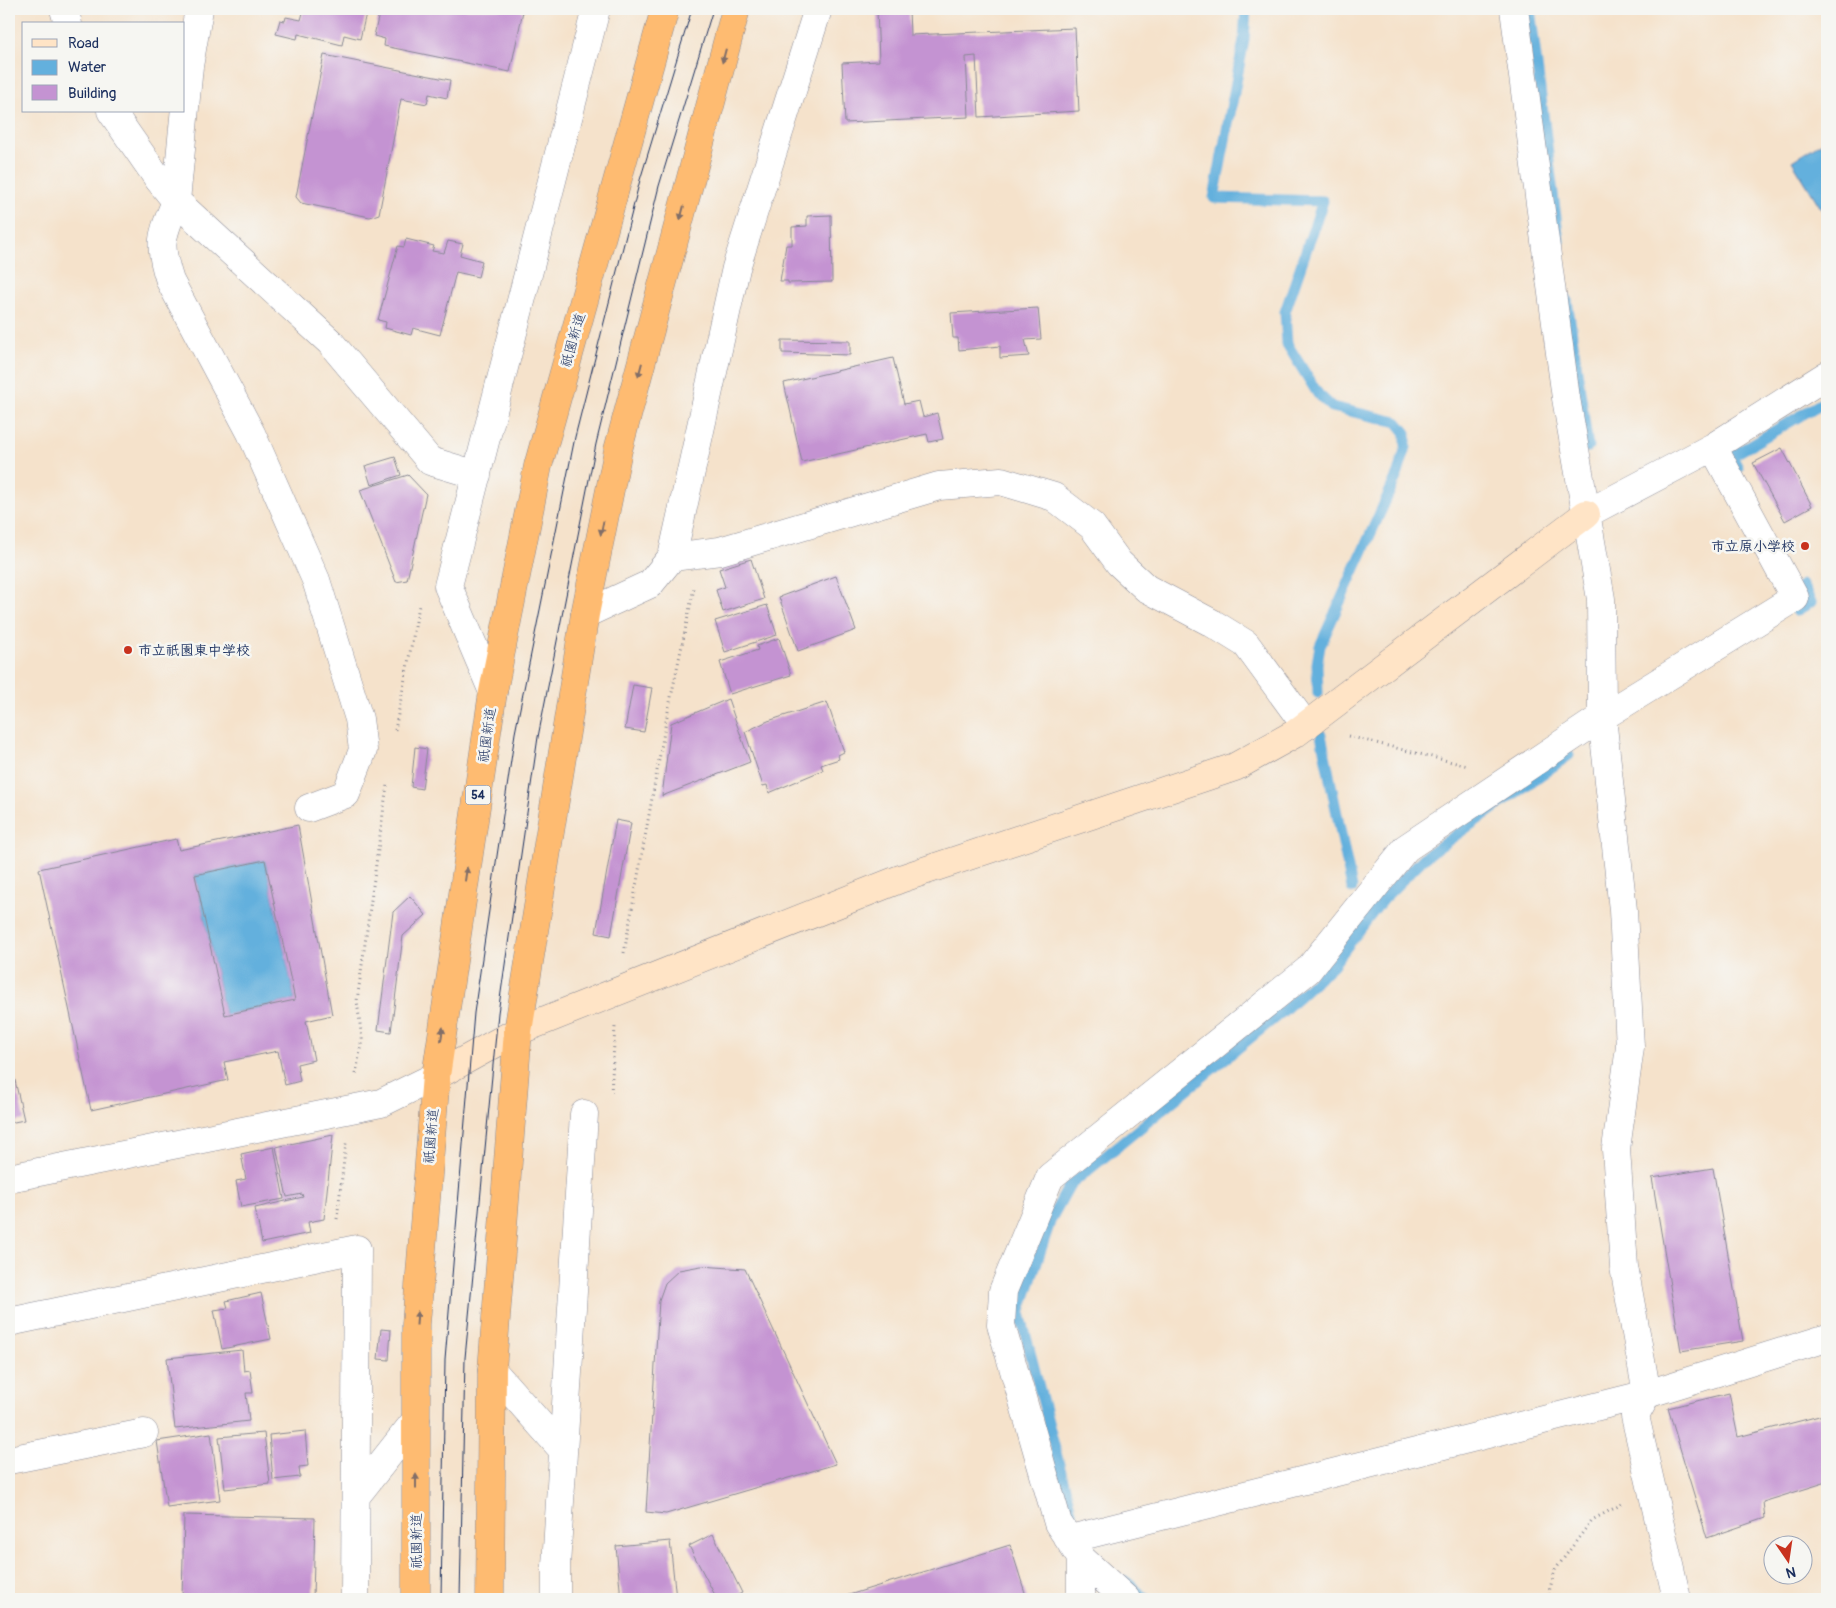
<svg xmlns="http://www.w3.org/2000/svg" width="1836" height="1608" font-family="Pangolin,'Klee One',sans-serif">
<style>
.water{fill:#63b0dd;stroke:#3f709e}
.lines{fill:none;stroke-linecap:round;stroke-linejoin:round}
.stream{stroke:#63b0dd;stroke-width:11}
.building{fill:#c493d2;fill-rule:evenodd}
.street-casing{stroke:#888894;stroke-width:29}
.secondary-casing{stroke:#888894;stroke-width:29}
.highway-casing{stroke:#888894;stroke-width:29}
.path{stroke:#888894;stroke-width:3;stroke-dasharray:1 4;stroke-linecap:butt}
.street{stroke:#fff;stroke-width:28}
.secondary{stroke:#ffe4c6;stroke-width:28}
.highway{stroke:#febb71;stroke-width:28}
.tram{stroke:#1b2f5e;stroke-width:1}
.oneway{fill:#816e67}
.poi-dot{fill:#c8321e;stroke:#f6f6f2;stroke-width:2}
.labels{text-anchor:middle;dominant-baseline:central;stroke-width:5;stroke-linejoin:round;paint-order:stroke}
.shield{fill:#f6f6f2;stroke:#5d6b8a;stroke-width:1}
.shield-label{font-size:12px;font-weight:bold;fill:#1b2f5e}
.street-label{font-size:14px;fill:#1b2f5e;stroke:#f6f6f2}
.poi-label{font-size:14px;font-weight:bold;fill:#1b2f5e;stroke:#f6f6f2;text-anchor:end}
</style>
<rect width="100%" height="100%" fill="#f6f6f2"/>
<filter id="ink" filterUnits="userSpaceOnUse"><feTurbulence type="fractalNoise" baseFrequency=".02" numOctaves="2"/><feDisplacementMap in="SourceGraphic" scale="10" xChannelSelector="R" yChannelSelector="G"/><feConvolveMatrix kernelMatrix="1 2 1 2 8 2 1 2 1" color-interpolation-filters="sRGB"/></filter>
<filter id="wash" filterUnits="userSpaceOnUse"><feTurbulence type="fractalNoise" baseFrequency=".0096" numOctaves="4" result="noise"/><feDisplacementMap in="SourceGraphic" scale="20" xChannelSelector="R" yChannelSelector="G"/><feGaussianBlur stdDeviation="1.12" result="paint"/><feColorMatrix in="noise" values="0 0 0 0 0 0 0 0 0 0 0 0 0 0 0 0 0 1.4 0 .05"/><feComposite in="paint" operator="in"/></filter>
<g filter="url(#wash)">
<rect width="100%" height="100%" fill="#f5e2cb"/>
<path class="water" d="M1827,139V218L1792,161Z
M265,860L295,1000L225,1015L195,875Z"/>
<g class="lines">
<path class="stream" d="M1246,9L1244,40L1214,198L1323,201L1285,312L1287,344L1318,394L1332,407L1397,422L1406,433V447L1398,473L1320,646L1317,664L1318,693
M1530,9L1559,242
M1567,300L1588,447
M1738,468L1732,456L1827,400
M1796,611L1811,602L1802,585
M1321,735L1352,888
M1072,1515L1020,1313L1051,1219L1069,1186L1282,1012L1333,965L1383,899L1425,857L1569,755
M1127,1582L1146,1599"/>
</g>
<g id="blocks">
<path class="building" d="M304,9H367L360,39L344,35L342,45L298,34L297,39L276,34L280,20L285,21L286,17L301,20Z
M380,9H513L523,11L510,72L384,46L385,39L374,36Z
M877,9H909L910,35L1075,28L1079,111L979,117L976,56L966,57L969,117L845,123L842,63L879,61Z
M324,55L450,80L447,98L429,94L427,104L401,99L379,214L370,217L301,203L296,197Z
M831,215L832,282L788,283V281H780L786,245H792V227L807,226V216Z
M406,239L434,246L432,251L444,253L448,241L463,244L460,255L482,261L478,277L456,272L440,335L413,328L411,335L385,328L386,322L378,320L398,246L404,247Z
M1038,308L1041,339L1025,340L1029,356L1000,358V346L959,350L958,338H953L951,313Z
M782,340L850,341V355L782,353Z
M893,358L904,404L919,401L923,417L937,413L943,439L929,442L927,434L802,462L784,383Z
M1782,448L1812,506L1785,521L1753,463Z
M395,457L401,475L371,485L365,466Z
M408,475L426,494L407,580L396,582L360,490Z
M751,559L764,599L723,612L716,590L725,587L719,569Z
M836,576L856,630L798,651L779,597Z
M767,605L777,635L725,652L715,621Z
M779,638L791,675L730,694L720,662L758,650L757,646Z
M633,685L652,688L644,732L625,729Z
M728,699L750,762L662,796L671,723Z
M827,702L844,752L838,755L839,759L821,765L823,770L769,793L767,785L763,786L745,732L768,721Z
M415,747L427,749L422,789L411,787Z
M616,820L631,823L611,936L596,933Z
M298,825L332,1015L306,1021L314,1060L297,1064L300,1081L285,1085L278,1051L224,1062L228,1080L91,1110L39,869L176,839L179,850ZM265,860L295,1000L225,1015L195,875Z
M410,896L426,915L403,936L391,1032L378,1030L393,912Z
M9,1054L24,1120L9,1123Z
M333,1135L324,1219L308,1222L310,1233L262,1243L255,1208L303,1197L302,1194L287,1197L276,1147Z
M274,1147L284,1199L241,1207L236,1181L246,1179L241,1154Z
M1713,1168L1743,1341L1681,1351L1652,1178Z
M701,1266L745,1269L836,1464L666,1514L646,1512L659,1300L665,1283L679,1270Z
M261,1293L271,1339L222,1349L214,1310L228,1308L226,1301Z
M381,1329L391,1330L389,1360L378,1359Z
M242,1350L244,1371L250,1370L253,1393H246L249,1421L175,1429L167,1358Z
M1729,1393L1738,1437L1827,1414V1482L1763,1502L1765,1518L1707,1538L1668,1408Z
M305,1431L308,1466L299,1467L300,1477L273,1480L269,1435Z
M211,1433L220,1500L167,1507L157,1441Z
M264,1433L270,1484L225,1489L219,1437Z
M184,1515L315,1518L313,1599H182Z
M713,1534L742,1593L730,1599H717L689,1546Z
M670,1541L676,1599H621L616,1546Z
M1010,1545L1027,1599H836Z"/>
</g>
</g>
<g filter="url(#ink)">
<use href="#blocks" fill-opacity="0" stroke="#888894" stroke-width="1"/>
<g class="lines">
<g class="street-casing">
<path id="street" d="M64,9L68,24
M199,9L189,66L176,201L330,342L430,461L477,475
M1514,9L1566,398L1601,599L1602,717L1623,910L1630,1047L1616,1149L1624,1267L1647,1394L1635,1416L1677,1599
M111,111L159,180L176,201C162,237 157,241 170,281L251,433L316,580L359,719L363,750L346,794L309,808
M1586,514L1713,447L1827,375
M672,557L720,551L939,486L1001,481L1054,497L1092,526L1119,563L1146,588L1212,623L1246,644L1306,726
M585,614L650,584L672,557L736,268L818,9
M493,692L448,586L596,9
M9,1178L381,1103L436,1076
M9,1322L357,1249L355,1599
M492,1370L562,1449
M9,1460L144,1433
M356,1496L416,1420
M556,1599V1566L584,1114
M1081,1599V1558L1074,1538L1647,1394L1827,1338
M1126,1599L1081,1558L1058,1523L1001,1325L1003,1291L1050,1177L1308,970L1406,848L1602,717L1795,598L1713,447"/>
</g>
<g class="secondary-casing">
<path id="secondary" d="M436,1076L518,1031L900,879L1235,767L1296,733L1586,514"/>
</g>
<g class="highway-casing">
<path id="highway" d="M416,1599V1324L436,1076L493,692L538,466L665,9
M490,1599L492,1370L518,1031L585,614L618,450L736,9"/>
</g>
<path class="path" d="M395,730L419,606
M1348,736L1468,766
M624,953L666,721L694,588
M356,1074L362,1039L357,1001L387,785
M611,1093L615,1027
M337,1219L346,1143
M1547,1599L1555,1570L1592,1520L1622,1504"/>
<use href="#street" class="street"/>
<use href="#secondary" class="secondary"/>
<use href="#highway" class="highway"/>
<path class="tram" d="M441,1599L445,1360L474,1013L515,733L575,437L640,180L692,9
M460,1599L465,1358L498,1013L538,737L596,444L659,186L713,9"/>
</g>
<defs><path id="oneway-solid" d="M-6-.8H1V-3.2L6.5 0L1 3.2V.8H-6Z" transform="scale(1.25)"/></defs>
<g class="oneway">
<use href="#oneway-solid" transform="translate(724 56) rotate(105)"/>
<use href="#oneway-solid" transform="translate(682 213) rotate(105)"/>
<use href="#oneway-solid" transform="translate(640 370) rotate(105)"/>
<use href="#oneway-solid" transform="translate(602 528) rotate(102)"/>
<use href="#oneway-solid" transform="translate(466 874) rotate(-82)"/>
<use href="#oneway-solid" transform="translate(442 1034) rotate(-82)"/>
<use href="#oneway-solid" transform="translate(417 1318) rotate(-86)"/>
<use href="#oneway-solid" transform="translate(416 1481) rotate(-90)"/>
</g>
</g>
<g class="poi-dot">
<circle cx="1805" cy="546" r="5"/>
<circle cx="128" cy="650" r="5"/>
</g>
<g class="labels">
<rect class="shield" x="465.5" y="785.5" width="25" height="19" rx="4"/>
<g class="shield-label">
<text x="478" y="795">54</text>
</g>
<g class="street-label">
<text transform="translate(573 340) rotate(-74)">祇園新道</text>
<text transform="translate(487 735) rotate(-82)">祇園新道</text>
<text transform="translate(431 1136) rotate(-85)">祇園新道</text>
<text transform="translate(416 1541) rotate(-90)">祇園新道</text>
</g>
<g class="poi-label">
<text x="1795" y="546">市立原小学校</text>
<text x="138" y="650" text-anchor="start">市立祇園東中学校</text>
</g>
</g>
<rect width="1836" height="1608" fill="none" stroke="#f6f6f2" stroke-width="30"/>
<rect x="22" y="22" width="162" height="90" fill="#f6f6f2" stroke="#9ea6b7"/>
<rect x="32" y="39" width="25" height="8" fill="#ffe4c6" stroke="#9ea6b7"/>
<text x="68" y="48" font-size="15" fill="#1b2f5e">Road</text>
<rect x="32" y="60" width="25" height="15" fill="#63b0dd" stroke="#9ea6b7"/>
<text x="68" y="72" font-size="15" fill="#1b2f5e">Water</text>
<rect x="32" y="85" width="25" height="15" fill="#c493d2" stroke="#9ea6b7"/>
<text x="68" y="98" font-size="15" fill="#1b2f5e">Building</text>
<g transform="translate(1788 1560) rotate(167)"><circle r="24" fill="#f6f6f2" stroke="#9ea6b7"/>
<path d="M0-4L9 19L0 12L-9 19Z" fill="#c8321e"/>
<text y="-8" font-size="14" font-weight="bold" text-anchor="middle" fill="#1b2f5e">N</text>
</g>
</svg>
